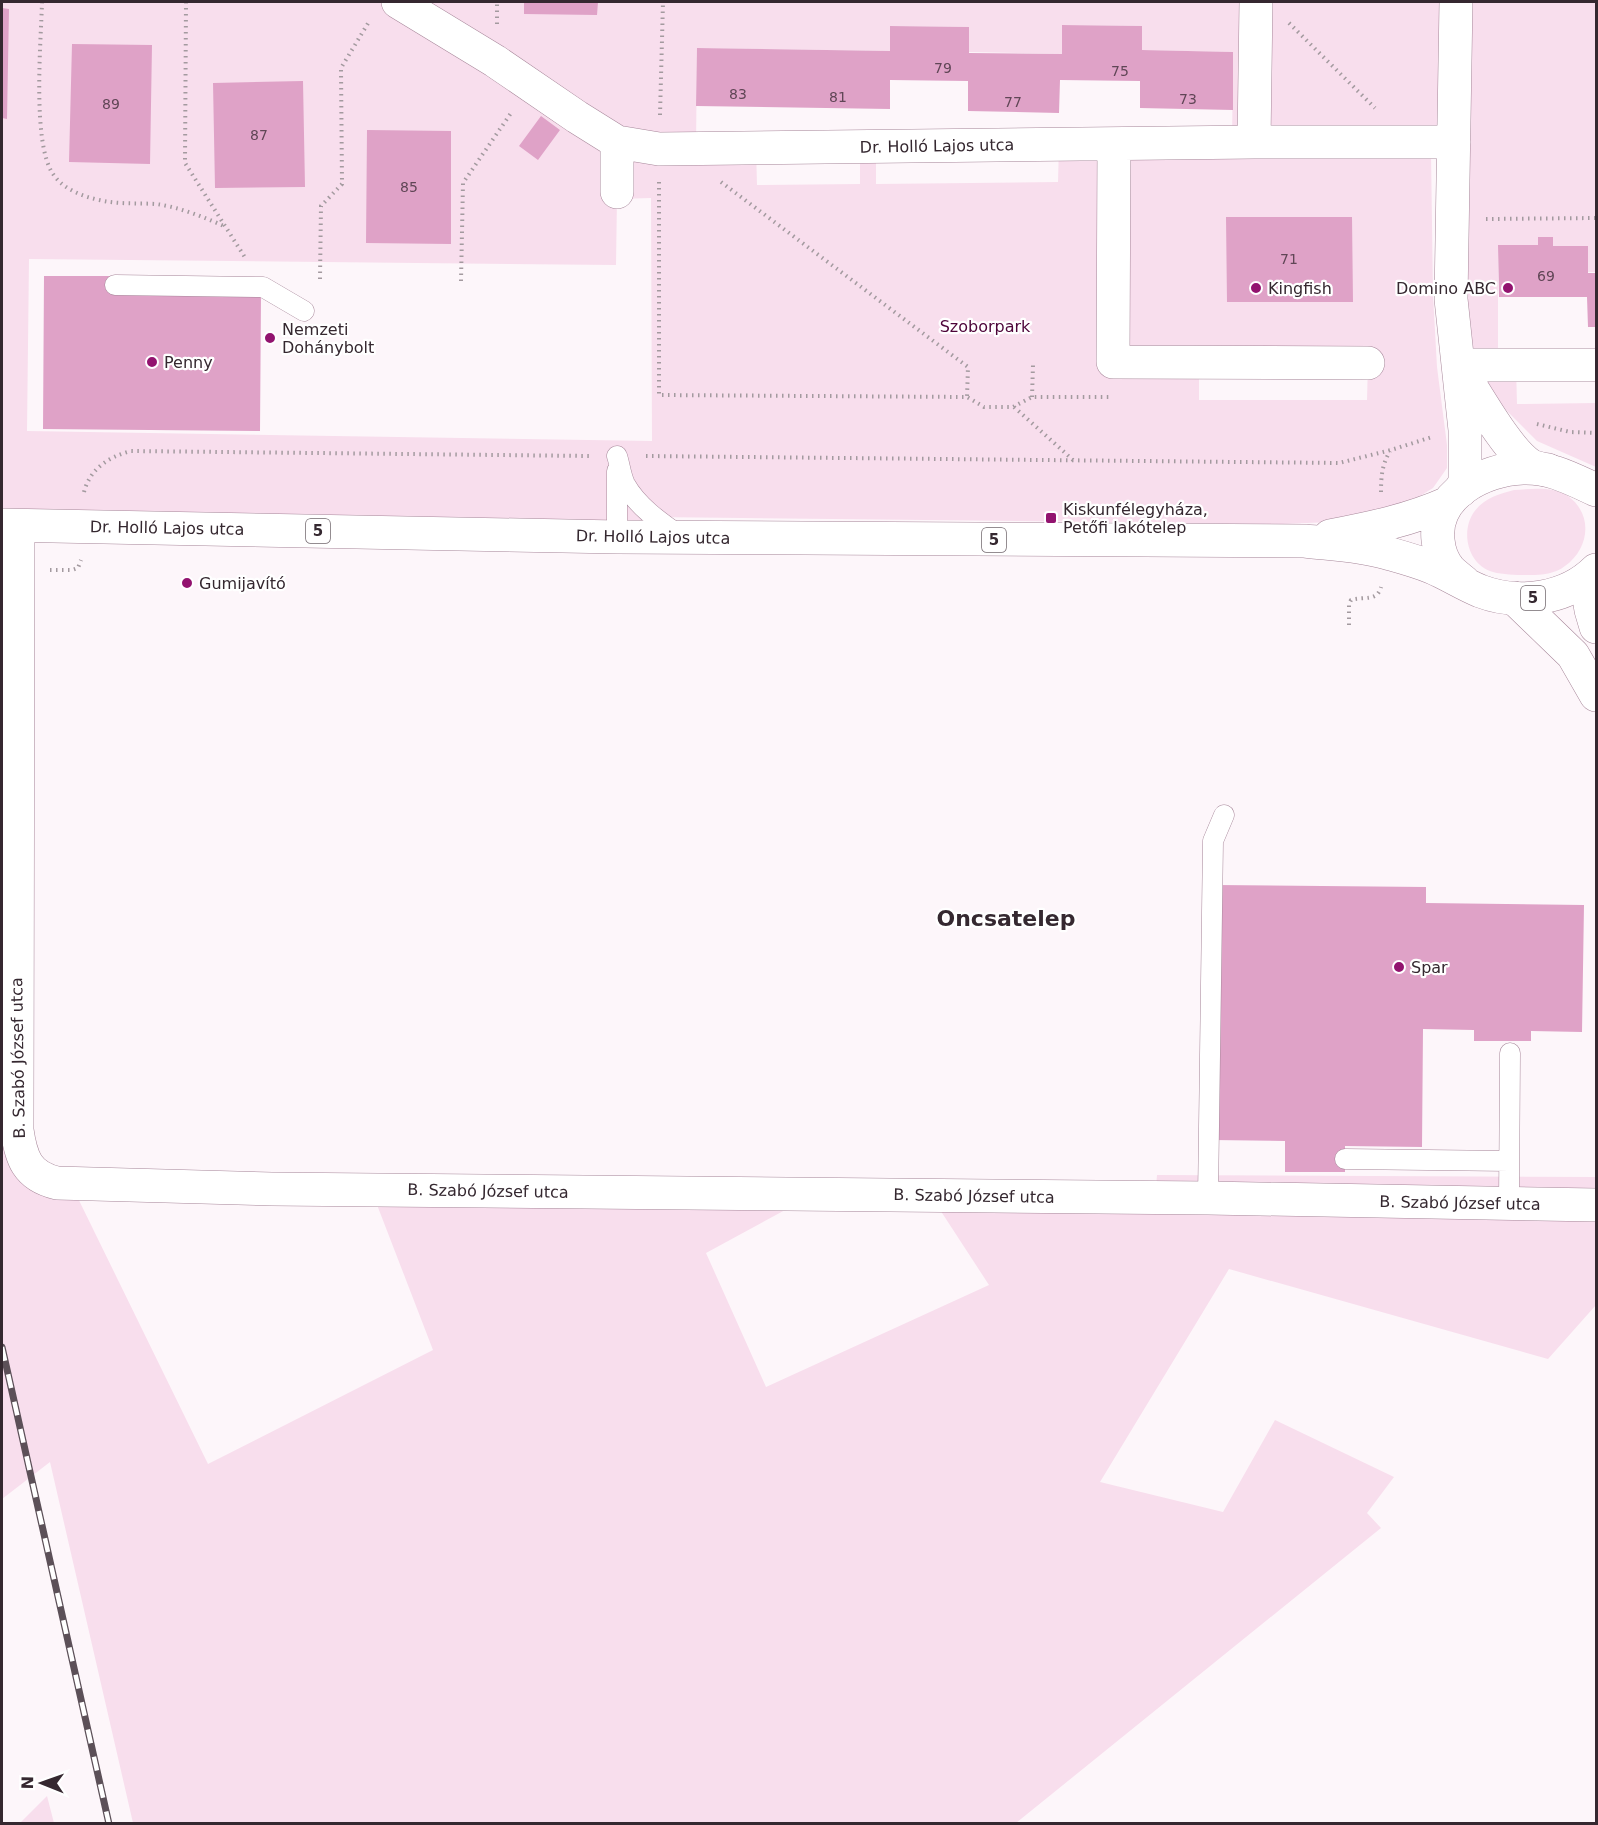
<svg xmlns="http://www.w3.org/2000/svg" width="1598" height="1825" font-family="'DejaVu Sans',sans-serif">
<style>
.green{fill:#f8deed;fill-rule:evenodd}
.building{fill:#dfa2c7}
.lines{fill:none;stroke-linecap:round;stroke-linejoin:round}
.service-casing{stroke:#a7879a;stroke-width:21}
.minor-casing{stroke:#a7879a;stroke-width:34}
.primary-casing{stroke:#a7879a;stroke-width:34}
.path{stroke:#a39a9f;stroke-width:4;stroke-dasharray:1.5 4.5;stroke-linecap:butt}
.service{stroke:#fff;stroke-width:20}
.minor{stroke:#fff;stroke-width:33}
.primary{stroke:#fff;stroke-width:33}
.rail-casing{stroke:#5c5058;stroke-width:7}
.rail{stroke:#fff;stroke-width:4.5;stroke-dasharray:14;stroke-linecap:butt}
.poi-dot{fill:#92136f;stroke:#fff;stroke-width:2}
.labels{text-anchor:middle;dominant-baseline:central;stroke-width:4.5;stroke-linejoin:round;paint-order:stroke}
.number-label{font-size:14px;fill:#604656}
.shield{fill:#fff;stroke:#72686e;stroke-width:1.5}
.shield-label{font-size:15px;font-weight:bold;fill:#352830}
.street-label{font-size:16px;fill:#352830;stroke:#fff}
.poi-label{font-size:16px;fill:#352830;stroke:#fff;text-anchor:start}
.park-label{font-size:16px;fill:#4d0439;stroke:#fff}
.district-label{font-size:22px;font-weight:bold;fill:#352830;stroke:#fff}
</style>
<rect width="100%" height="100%" fill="#fdf6fa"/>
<path class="green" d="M2,2H1455L1453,142L1431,152L1433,295L1437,367L1447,445V468L1433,488L1412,501L1357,521L1282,524L653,517V538L26,531L25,1147L71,1184L208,1464L433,1350L374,1197L811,1196L706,1253L766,1387L989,1285L931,1196L1155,1197L1157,1175L1596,1177V1305L1548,1359L1229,1269L1100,1482L1223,1512L1275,1420L1394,1477L1367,1513L1381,1528L1016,1823H133L50,1462L2,1499ZM1062,25L1142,26V50L1233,52L1232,143L1059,145L1058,182L876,184V147H860V184L757,185L756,148H696L697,48L890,51L891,26L969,27V52L1062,54ZM651,198L652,441L27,431L29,259L616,265L617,199ZM1368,362L1367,400H1199V363Z
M1456,2H1596V272H1588V246H1553L1552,237H1538V245H1498V365H1458Z
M1465,366H1516L1517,404L1596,403V467L1537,441L1506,410L1486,383Z
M1514,490C1530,489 1554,486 1568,496C1594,515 1589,549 1565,566C1555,574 1542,575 1530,575C1518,575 1504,575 1493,572C1468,565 1460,532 1474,512C1484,498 1499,494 1514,490Z
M47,1796L54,1823H20Z"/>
<path class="building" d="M524,2H598L597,15L524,14Z
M2,8L9,9L7,119L2,118Z
M1062,25L1142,26V50L1233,52V110L1140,108V81L1060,80L1059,113L968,111V81L890,80V109L696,106L697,48L890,51V26L969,27V53L1062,54Z
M72,44L152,45L150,164L69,162Z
M303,81L305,187L215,188L213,83Z
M541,116L560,130L538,160L519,146Z
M367,130L451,131V244L366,243Z
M1226,217H1352L1353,302H1227Z
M1538,237H1553V246H1588V273H1596V327H1588L1587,297H1499L1498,245H1538Z
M44,276H115L261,295L260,431L43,429Z
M1216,885L1426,887V903L1584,905L1582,1032L1531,1031V1041H1474V1030L1423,1029L1422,1147L1345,1146V1172H1285V1141L1213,1140Z"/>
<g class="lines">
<g class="service-casing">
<path id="service" d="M115,285L263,287L304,311
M617,456C620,465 621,476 625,484C637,506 660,522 680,536
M617,471V537
M1345,1159L1509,1161
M1208,1198L1213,841L1224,815
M1509,1205L1510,1053"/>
</g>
<g class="minor-casing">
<path id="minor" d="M398,2L495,61L577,117L617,142L659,149L1254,142H1454
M1456,2L1451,299L1465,430V482L1460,491
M1254,142L1256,2
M1114,144L1113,362L1368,363
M617,192V142
M1458,365H1596
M1463,374C1478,397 1508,451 1530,465C1535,468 1543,469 1548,470
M18,526L17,1130C21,1158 27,1176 57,1183L272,1189L1208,1198L1596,1205
M1586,580L1591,610L1596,627
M1514,598L1573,655L1596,695"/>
</g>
<g class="primary-casing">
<path id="primary" d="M2,525L617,537L1305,541C1331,544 1361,545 1387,553C1401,557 1416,561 1431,567C1448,574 1463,584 1480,591C1519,606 1567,599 1596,570
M1330,536C1371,528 1410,520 1448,503
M1464,582C1459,578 1454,574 1450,570C1443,562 1439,551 1438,540C1433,495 1484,469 1523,468C1551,467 1572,479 1596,490"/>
</g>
<path class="path" d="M42,2C41,42 32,143 53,174C65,192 90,199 110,202C125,204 140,203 156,204C179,207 204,217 226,227
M186,2L185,163L246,259
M1289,23L1375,108
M497,24V2
M660,115L663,2
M659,182V395L967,397L984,407H1013L1032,397H1109
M721,182L968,367L967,397
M1486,219L1596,218
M320,279L321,206L342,184L341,68L370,20
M461,281L463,183L511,113
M1032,397L1033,365
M1014,407L1073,460
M1537,424L1570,432L1596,433
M646,456L1339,463L1391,450L1432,437
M84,492C90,469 108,457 131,451L590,456
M1381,492C1381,476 1382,465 1390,451
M50,570H72L78,568L81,560
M1349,625V604L1351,600C1364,596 1377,602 1381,587"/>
<use href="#service" class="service"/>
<use href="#minor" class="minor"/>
<use href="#primary" class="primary"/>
<g class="rail-casing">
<path id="rail" d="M2,1347L109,1824"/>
</g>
<use href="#rail" class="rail"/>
</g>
<g class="poi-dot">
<circle cx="1256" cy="288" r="6"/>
<circle cx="1508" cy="288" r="6"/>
<circle cx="270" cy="338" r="6"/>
<circle cx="152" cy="362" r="6"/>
<rect x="1045" y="512" width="12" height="12" rx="3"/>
<circle cx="187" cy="583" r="6"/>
<circle cx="1399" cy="967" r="6"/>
</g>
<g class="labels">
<g class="number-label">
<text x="943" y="68">79</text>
<text x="1120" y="71">75</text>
<text x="738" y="94">83</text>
<text x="838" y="97">81</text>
<text x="1188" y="99">73</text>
<text x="1013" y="102">77</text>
<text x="111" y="104">89</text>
<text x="259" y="135">87</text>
<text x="409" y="187">85</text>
<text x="1289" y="259">71</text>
<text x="1546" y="276">69</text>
</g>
<g class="shield">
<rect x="306" y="519" width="24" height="24" rx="4.5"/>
<rect x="982" y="528" width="24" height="24" rx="4.5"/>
<rect x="1521" y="586" width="24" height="24" rx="4.5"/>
</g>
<g class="shield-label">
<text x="318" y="531">5</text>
<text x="994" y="540">5</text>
<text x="1533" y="598">5</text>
</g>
<g class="street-label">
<text transform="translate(937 146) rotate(-1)">Dr. Holló Lajos utca</text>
<text transform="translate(167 528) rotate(1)">Dr. Holló Lajos utca</text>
<text transform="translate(653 537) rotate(1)">Dr. Holló Lajos utca</text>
<text transform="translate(18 1058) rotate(-91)">B. Szabó József utca</text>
<text transform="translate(488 1191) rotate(1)">B. Szabó József utca</text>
<text transform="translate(974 1196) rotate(1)">B. Szabó József utca</text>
<text transform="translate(1460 1203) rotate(1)">B. Szabó József utca</text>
</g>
<g class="poi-label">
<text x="1268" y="288">Kingfish</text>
<text x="1496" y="288" text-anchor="end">Domino ABC</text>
<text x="282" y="329">Nemzeti<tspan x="282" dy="18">Dohánybolt</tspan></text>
<text x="164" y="362">Penny</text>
<text x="1063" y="509">Kiskunfélegyháza,<tspan x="1063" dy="18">Petőfi lakótelep</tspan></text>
<text x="199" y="583">Gumijavító</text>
<text x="1411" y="967">Spar</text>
</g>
<g class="park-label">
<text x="985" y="326">Szoborpark</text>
</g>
<g class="district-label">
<text x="1006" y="918">Oncsatelep</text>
</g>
</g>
<rect width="1598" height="1825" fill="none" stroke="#352830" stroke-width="6"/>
<g transform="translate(42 1783) rotate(271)" stroke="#ffffff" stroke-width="4.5" paint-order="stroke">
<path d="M0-4.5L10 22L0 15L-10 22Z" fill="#352830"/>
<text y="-9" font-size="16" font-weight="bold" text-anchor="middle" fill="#352830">N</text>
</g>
</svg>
